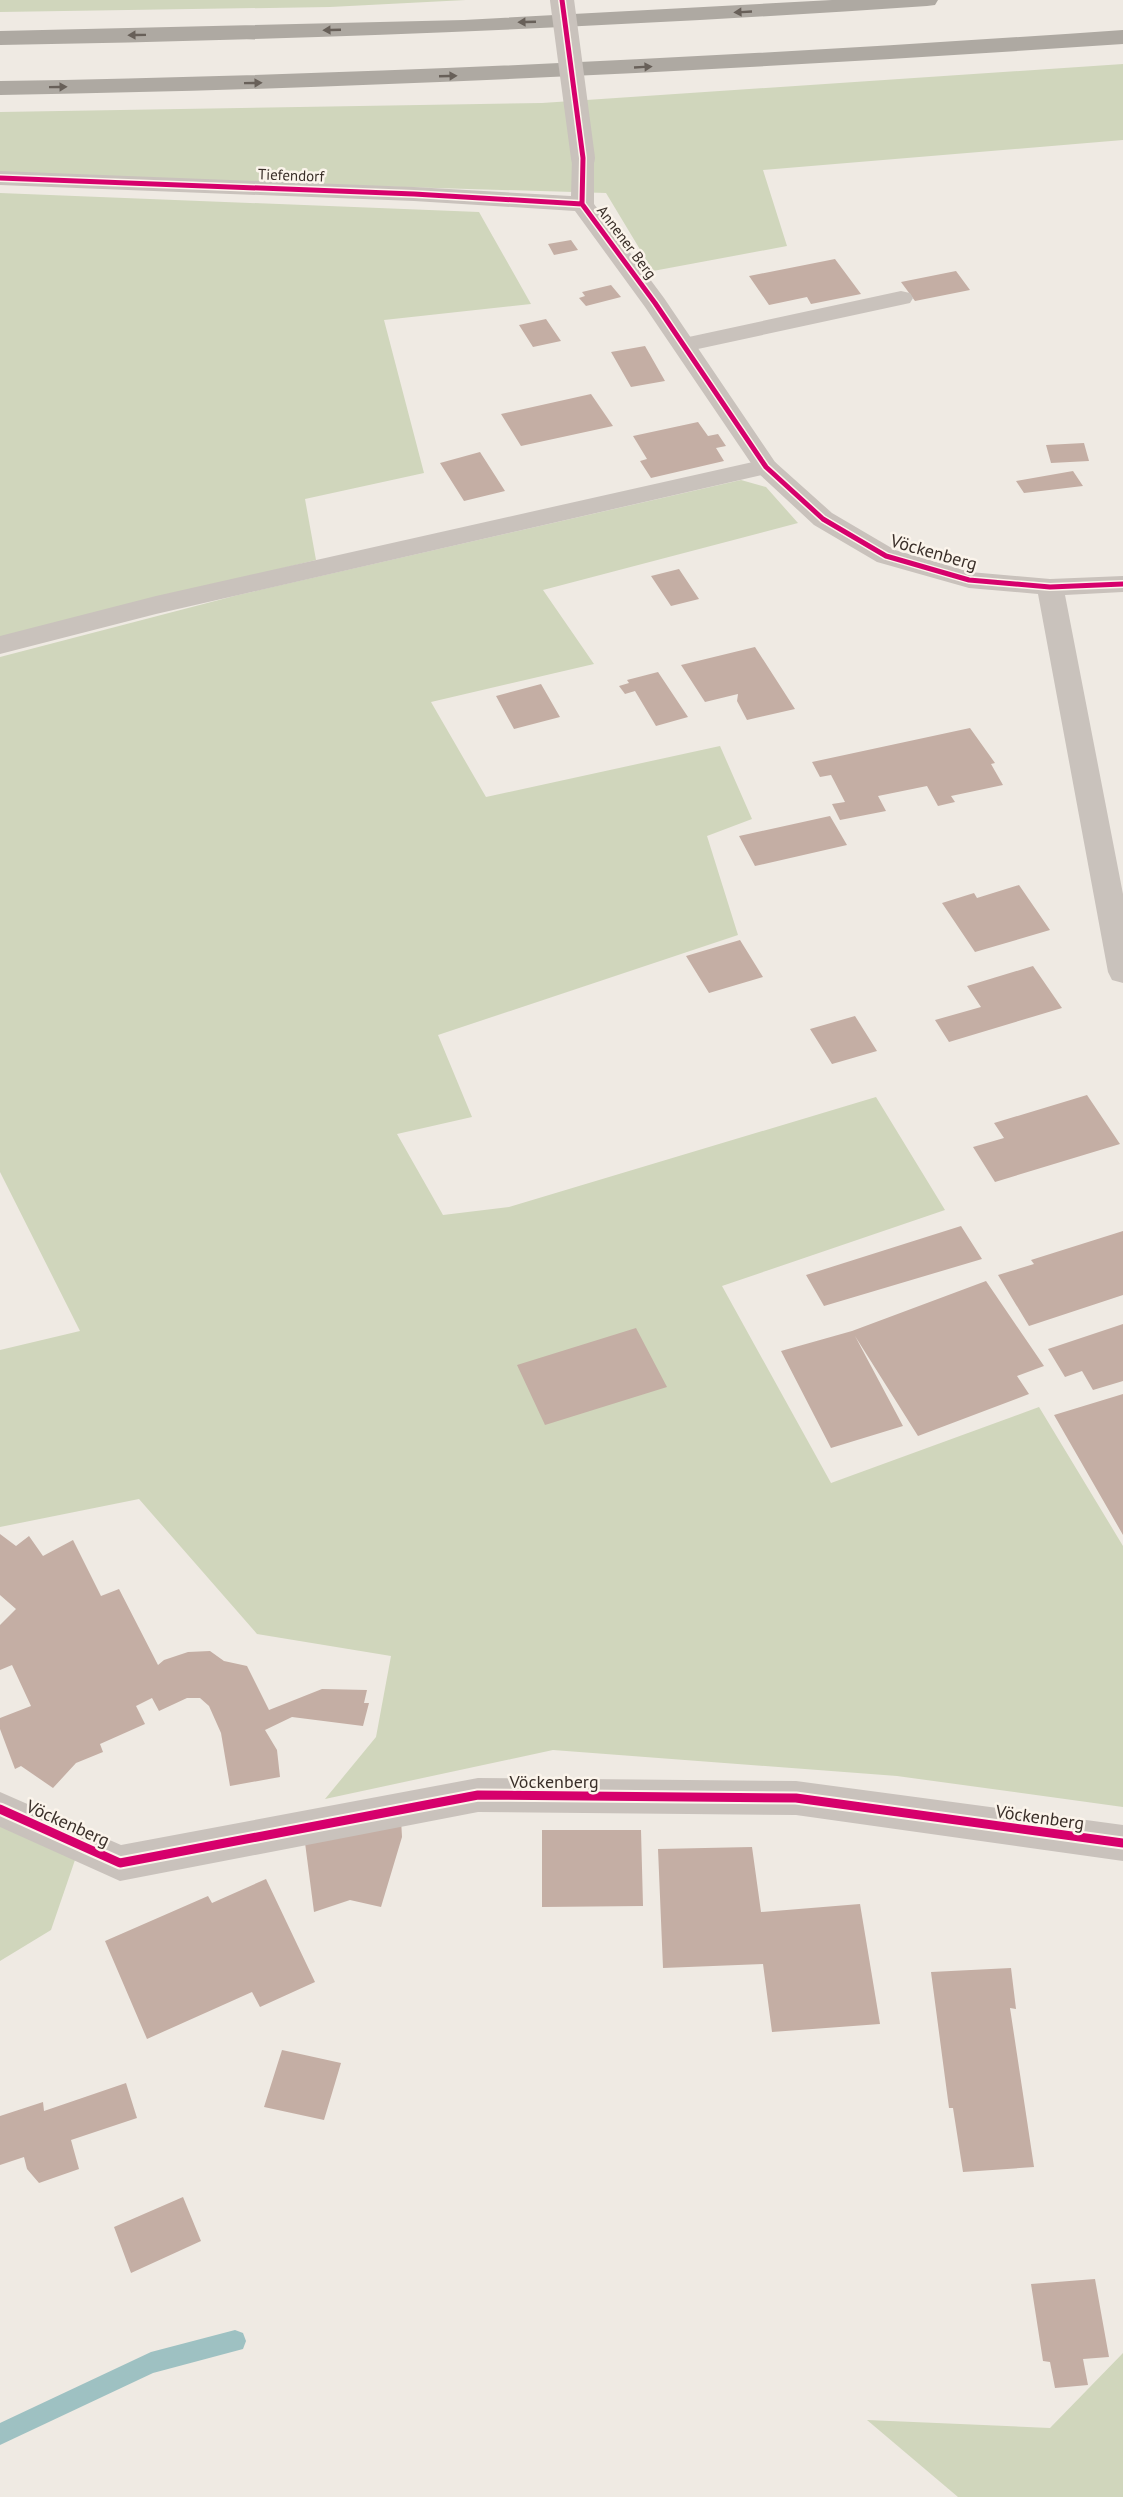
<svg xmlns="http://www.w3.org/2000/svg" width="1123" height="2497" font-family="'PT Sans',sans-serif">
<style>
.green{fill:#d0d6bc}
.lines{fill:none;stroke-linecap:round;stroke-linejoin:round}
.stream{fill:#9ec1c2;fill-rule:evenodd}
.building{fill:#c4aea4}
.lane{fill:#c9c2bc;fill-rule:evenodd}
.street{fill:#c9c2bc;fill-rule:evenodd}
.highway{fill:#aea9a2;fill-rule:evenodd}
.street-bridge{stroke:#c9c2bc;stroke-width:24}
.cycleway-far1-casing{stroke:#fbf4eb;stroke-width:8}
.cycleway-casing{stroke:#fbf4eb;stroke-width:13}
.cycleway-far1{stroke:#d6006c;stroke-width:5}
.cycleway{stroke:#d6006c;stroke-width:9}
.oneway{fill:#686059}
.labels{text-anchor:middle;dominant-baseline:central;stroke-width:5;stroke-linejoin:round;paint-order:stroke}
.far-street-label{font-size:15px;fill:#3a2f29;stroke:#fbf4eb}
.street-label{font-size:18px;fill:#3a2f29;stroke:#fbf4eb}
</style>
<rect width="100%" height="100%" fill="#efeae3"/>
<path class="green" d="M0,0H466L330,7L0,12Z
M1123,64V140L763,170L787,246L653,271L606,193L0,175V112L542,103Z
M0,193L479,212L531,304L384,320L424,473L305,499L316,560L0,638Z
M741,480L766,487L798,523L543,590L594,664L431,702L486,797L720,746L752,819L707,836L738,935L438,1035L472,1117L397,1134L443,1215L509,1207L876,1097L945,1210L722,1286L831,1483L1039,1407L1123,1546V1807L897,1776L553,1750L325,1799L376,1737L391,1656L257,1634L139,1499L0,1527V1350L80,1331L0,1172V657L238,595Z
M0,1825L76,1857L51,1930L0,1961Z
M1123,2353V2497H958L867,2420L1050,2428Z"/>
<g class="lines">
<path class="stream" d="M235,2330L243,2333L246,2341L243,2349L153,2373L0,2445V2423L151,2352Z"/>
</g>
<path class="building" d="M571,240L578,250L554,255L548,244Z
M835,259L861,294L811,304L807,297L769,305L749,276Z
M956,271L970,290L915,301L901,282Z
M611,285L621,297L586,306L579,298L585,296L582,292Z
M546,319L561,341L533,347L519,325Z
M645,346L665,381L631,387L611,352Z
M591,394L613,426L521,446L501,414Z
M698,422L708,436L718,434L726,446L716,448L724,461L651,478L640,461L647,459L633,436Z
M1084,443L1089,461L1051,463L1046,445Z
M480,452L505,491L464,501L440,463Z
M1073,471L1083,486L1024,493L1016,481Z
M679,569L699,599L671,606L651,576Z
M755,647L795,709L747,720L737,701L738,694L705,702L681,665Z
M658,672L688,717L656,726L635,691L625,694L619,686L629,683L627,680Z
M541,684L560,717L514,729L496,696Z
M970,728L995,763L991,764L1003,785L951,796L955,802L938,806L927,786L878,796L886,811L840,820L832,804L845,802L831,775L820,777L812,762Z
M830,816L847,845L755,866L739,836Z
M1019,885L1050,930L975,952L942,903L974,893L977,898Z
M740,940L763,977L709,993L686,956Z
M1033,966L1062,1008L949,1042L935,1020L981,1007L967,986Z
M855,1016L877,1051L832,1064L810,1029Z
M1087,1095L1120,1144L995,1182L973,1147L1004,1138L994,1123Z
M961,1226L982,1259L824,1306L806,1275Z
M1123,1231V1295L1029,1326L998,1275L1034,1264L1031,1260Z
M986,1281L1044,1366L1017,1376L1029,1394L918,1436L855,1336L903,1426L831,1448L781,1351L852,1331Z
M1123,1324V1381L1093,1390L1082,1371L1065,1377L1048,1349Z
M636,1328L667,1387L545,1425L517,1365Z
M1123,1394V1535L1054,1415Z
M0,1534L16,1546L29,1536L43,1556L73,1540L101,1596L119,1589L158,1665L164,1660L188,1652L210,1651L224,1661L247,1666L269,1710L322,1689L367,1690L364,1703H369L363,1726L292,1717L265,1730L277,1750L280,1777L230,1786L221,1733L209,1706L200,1698H187L159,1711L152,1698L136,1706L145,1724L100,1744L103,1752L76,1763L53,1788L21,1766L15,1769L0,1729V1718L31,1706L12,1665L0,1670V1625L16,1609L0,1595Z
M401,1819L402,1837L381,1907L350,1900L314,1912L304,1835Z
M542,1830H641L643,1906L542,1907Z
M752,1847L761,1912L860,1904L880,2024L772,2032L763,1964L663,1968L658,1849Z
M266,1879L315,1982L260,2007L252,1992L147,2039L105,1941L208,1896L212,1903Z
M1011,1968L1016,2009L1010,2008L1034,2167L963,2172L953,2108H949L931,1972Z
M282,2050L341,2063L324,2120L264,2107Z
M126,2083L137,2118L71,2140L79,2169L39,2183L27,2169L24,2157L0,2165V2116L43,2102L44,2111Z
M183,2197L201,2241L131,2273L114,2227Z
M1095,2279L1109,2357L1083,2359L1088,2385L1055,2388L1050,2362L1043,2361L1031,2284Z"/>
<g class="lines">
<path class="lane" d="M901,291L910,293L913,298L910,303L684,352L675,350L672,345L675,340L684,338Z
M766,459L775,462L779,467L775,472L156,614L0,654V636L156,596Z"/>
<path class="street" d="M583,151L591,153L594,158V204L664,298L775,462L832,513L895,550L970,572L1050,579L1123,576V592L1065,595L1123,894V983L1112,980L1108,972L1038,594L969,588L877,562L814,525L757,472L645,307L575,211L414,201L0,185V171L414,187L571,196L572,158L575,153Z
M478,1778L796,1781L1123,1825V1861L796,1815L478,1812L120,1881L0,1827V1792L121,1845Z"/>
<path class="highway" d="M832,0H938L935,5L927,6C618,27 309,40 0,45V31L464,20Z
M1123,30V44C749,69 375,89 0,95V81C375,75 749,56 1123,30Z"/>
<path class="street-bridge" d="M562,0L583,158"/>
<g class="cycleway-far1-casing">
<path id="cycleway-far1" d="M562,0L583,158L582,204L655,303L766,467L823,519L886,556L969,580L1050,587L1123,584
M0,178L414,194L582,204"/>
</g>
<g class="cycleway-casing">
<path id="cycleway" d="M0,1809L120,1863L478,1795L796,1798L1123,1843"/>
</g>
<use href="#cycleway-far1" class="cycleway-far1"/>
<use href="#cycleway" class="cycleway"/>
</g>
<defs><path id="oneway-solid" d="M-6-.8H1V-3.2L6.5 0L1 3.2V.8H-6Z" transform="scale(1.5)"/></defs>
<g class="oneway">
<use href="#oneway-solid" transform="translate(743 12) rotate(177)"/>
<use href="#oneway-solid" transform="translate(527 22) rotate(178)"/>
<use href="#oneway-solid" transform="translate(332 30) rotate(178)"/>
<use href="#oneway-solid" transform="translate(137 35) rotate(179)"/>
<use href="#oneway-solid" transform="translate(643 67) rotate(-3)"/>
<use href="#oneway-solid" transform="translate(448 76) rotate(-2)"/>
<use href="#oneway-solid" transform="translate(253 83) rotate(-1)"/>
<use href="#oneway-solid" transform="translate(58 87) rotate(-1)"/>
</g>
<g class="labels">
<g class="far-street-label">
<text transform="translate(291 175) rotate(2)">Tiefendorf</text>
<text transform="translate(627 242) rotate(53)">Annener Berg</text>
</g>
<g class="street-label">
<text transform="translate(934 552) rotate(16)">Vöckenberg</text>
<text x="554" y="1781">Vöckenberg</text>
<text transform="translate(1040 1817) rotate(8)">Vöckenberg</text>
<text transform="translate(68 1823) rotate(24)">Vöckenberg</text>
</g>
</g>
</svg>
